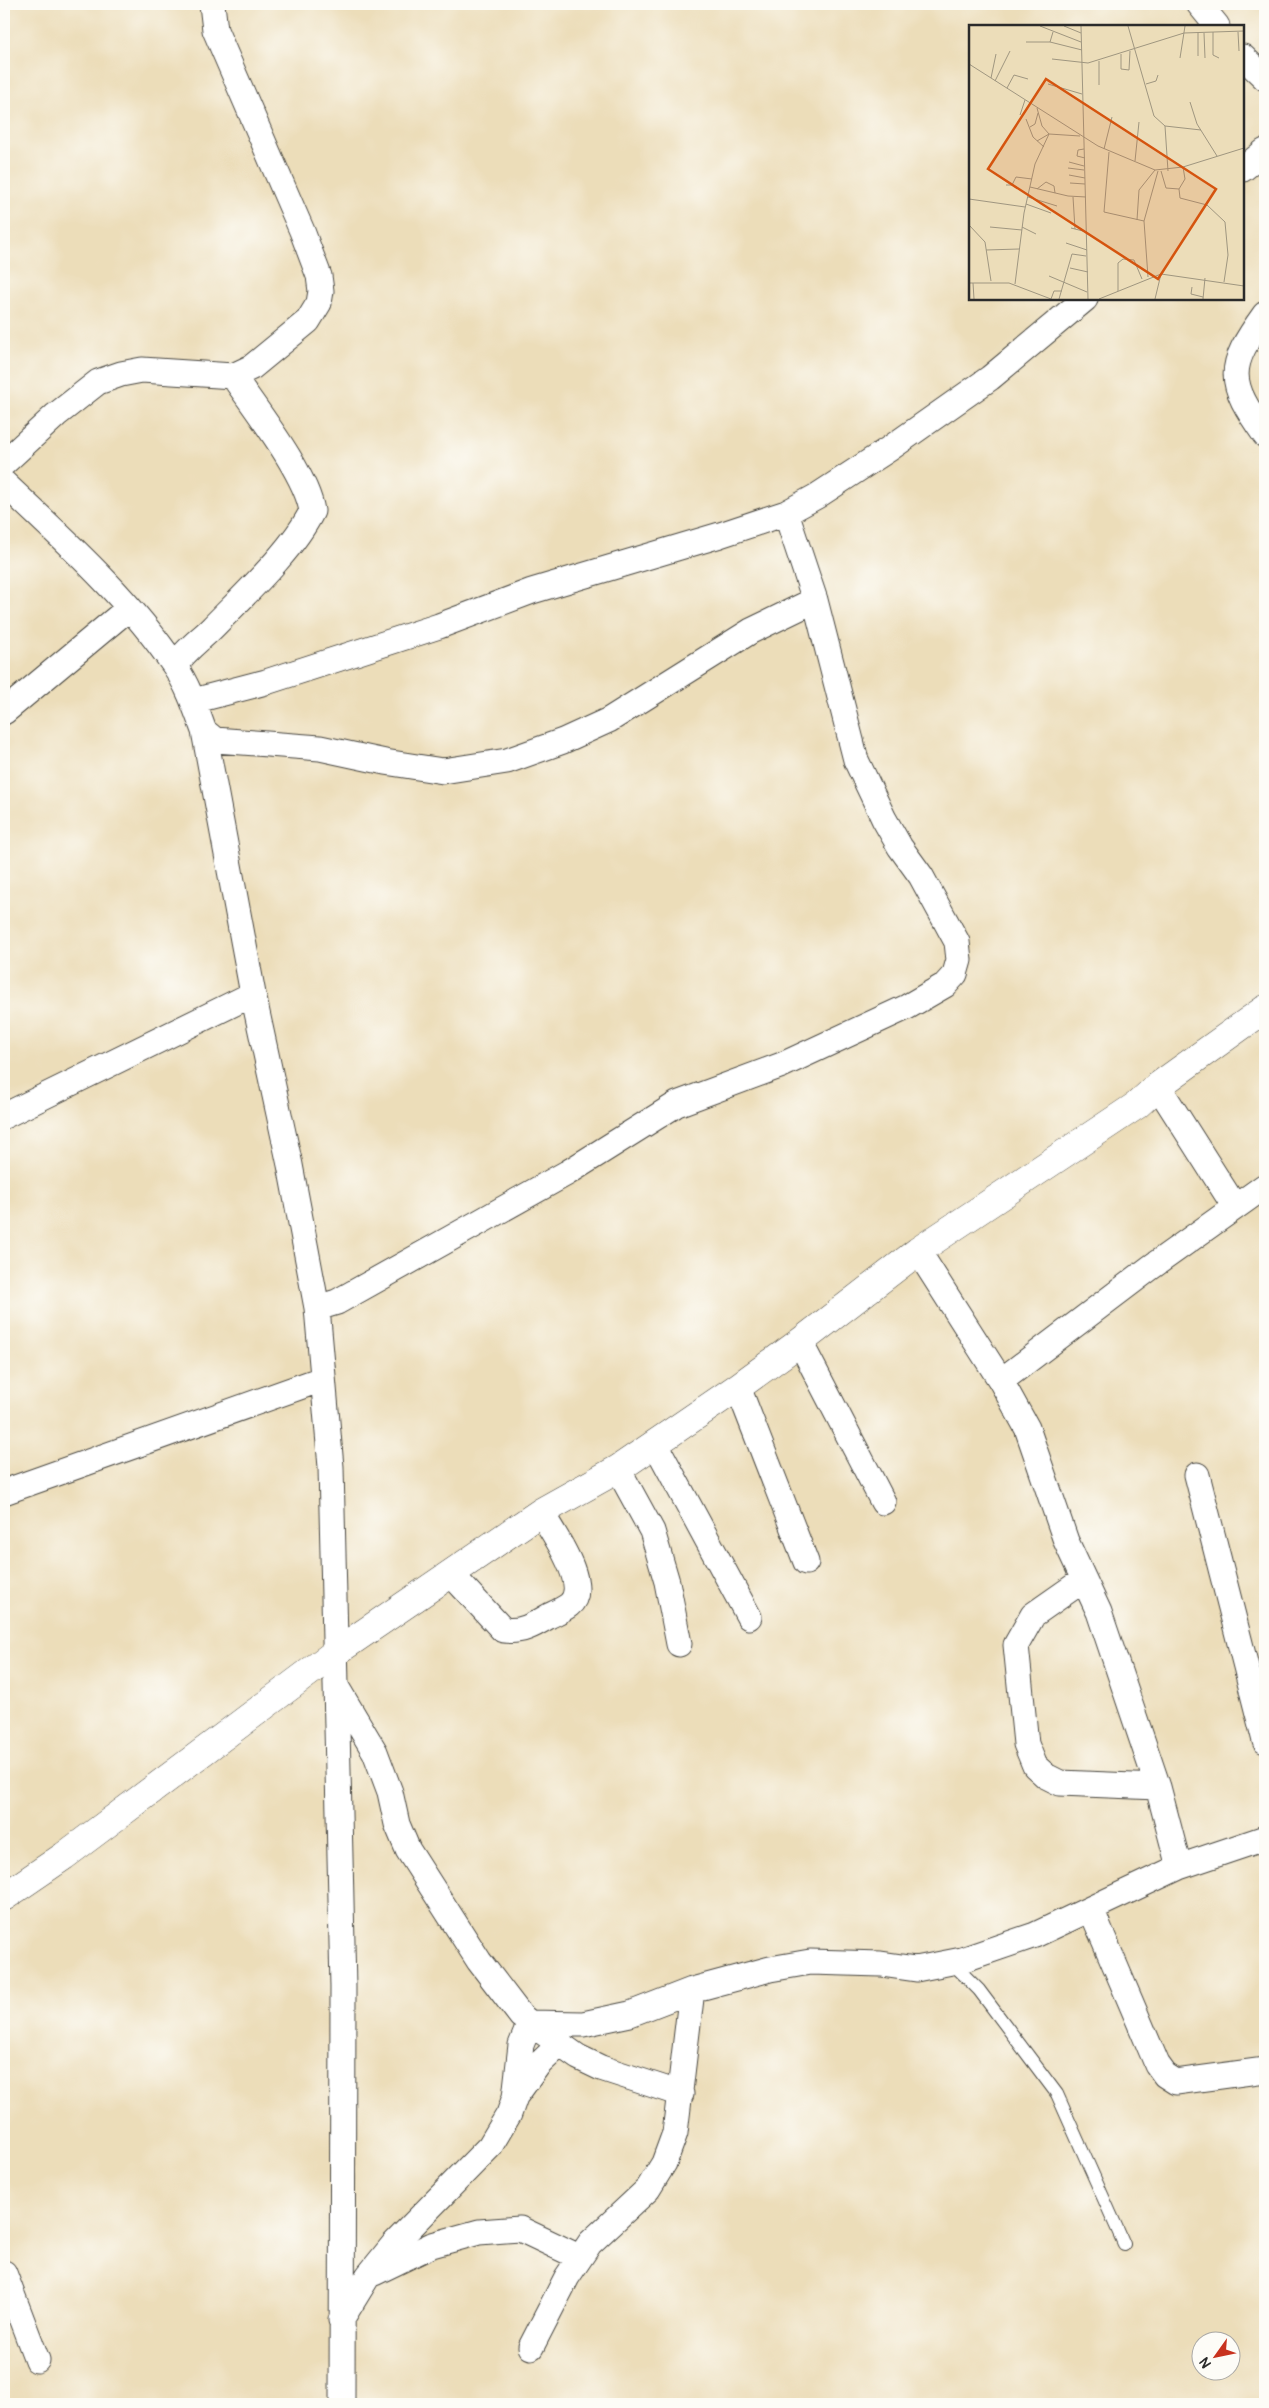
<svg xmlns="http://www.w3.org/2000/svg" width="1269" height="2408" font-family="Pangolin,sans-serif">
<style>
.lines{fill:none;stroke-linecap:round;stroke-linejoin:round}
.lane-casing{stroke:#484640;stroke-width:14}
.street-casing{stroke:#484640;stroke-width:27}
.secondary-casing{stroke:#484640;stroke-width:29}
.lane{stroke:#fff;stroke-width:12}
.street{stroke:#fff;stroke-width:25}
.secondary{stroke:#fff;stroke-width:28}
.inset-road{fill:none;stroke:#9f9680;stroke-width:1}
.view{fill:#d5540f;fill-opacity:0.15;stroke:#d5540f;stroke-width:2.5}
.inset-edge{fill:none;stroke:#2b2b2b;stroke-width:2.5}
</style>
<rect width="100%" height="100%" fill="#fdfcf7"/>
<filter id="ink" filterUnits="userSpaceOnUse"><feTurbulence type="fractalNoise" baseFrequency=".02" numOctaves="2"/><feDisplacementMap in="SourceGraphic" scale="10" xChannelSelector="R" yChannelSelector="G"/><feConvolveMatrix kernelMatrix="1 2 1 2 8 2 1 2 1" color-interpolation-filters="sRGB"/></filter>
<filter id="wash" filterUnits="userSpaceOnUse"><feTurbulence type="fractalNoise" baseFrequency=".0096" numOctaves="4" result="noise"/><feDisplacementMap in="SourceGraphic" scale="20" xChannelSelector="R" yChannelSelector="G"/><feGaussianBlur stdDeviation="1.12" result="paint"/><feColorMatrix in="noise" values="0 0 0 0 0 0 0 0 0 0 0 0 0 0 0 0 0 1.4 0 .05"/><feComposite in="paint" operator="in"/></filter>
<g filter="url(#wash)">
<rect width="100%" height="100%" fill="#ecddb9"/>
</g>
<g filter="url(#ink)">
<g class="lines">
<g class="lane-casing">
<path id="lane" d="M951,1962L979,1990L1057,2094L1124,2244"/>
</g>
<g class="street-casing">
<path id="street" d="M1199,4L1217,26
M1243,57L1265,78
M1243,169L1265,151
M1265,314C1226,368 1227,381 1265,435
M4,463L56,415L98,382L121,374L142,370L233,376L252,367L308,321L319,303L321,291L319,276L302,231L215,30L212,4
M4,483C64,540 128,597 174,665C188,685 196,709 204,731L253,994L290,1165L317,1308L331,1467L343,1987L342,2404
M175,666C184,651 200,640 212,628C243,596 293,550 312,511C306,473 256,410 233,376
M193,701L266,682L439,626L532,591L720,535L786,513L817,496L889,449L990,378L1085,299
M4,712L129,608
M204,731L215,740L320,748L385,762L443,771L507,761L563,741L609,720L751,631L815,600
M1158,1086L1235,1207
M4,1116L253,994
M918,1251L1001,1381L1027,1428L1066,1541L1099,1612L1158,1787L1179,1867
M317,1308L337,1302L567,1173L677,1104L782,1065L907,1007L945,985L955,974L959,960L957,942L921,876L900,847L884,819L856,760L815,600L786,513
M800,1342L883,1502
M1001,1381L1150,1268L1265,1186
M738,1387L806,1562
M655,1443L749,1617
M618,1469L652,1531L667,1582L679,1644
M1197,1475L1265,1741
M4,1492L322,1379
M451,1574L503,1630C521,1633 534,1625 549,1616C555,1613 564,1609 569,1605C592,1586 552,1532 541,1512
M1083,1580L1033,1615L1016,1645L1026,1744L1035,1766L1046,1776L1060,1783L1158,1787
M337,1688L375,1752L390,1792L397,1824L408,1850L479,1961L521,2016L530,2023L583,2024L630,2014L692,1990L770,1969L810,1962L881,1964L916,1969L962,1960L1035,1935L1179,1867L1265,1838
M1091,1909L1157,2064L1165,2075L1176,2082L1265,2070
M517,2094L538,2065L559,2045
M4,2273L37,2360
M374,2273L432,2245L479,2232L520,2229L579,2257
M341,2320L368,2276L394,2244L490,2146L509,2114L515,2097L521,2045L530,2023L578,2057L601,2068L681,2094
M531,2347L567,2277L590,2243L648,2189L664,2163L675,2133L692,1990"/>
</g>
<g class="secondary-casing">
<path id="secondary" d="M4,1897L64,1856L336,1652L541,1512L618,1469L738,1387L800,1342L918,1251L1137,1105L1158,1086L1265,1009"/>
</g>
<use href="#lane" class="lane"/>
<use href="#street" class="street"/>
<use href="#secondary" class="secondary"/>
</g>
</g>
<g transform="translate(969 25)">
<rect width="275" height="275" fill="#ecddb9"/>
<path class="inset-road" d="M71,1L112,17M95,1L112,8M112,1L119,274M159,1L185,91L196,101L232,105M84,7L81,17L113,25M244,7V30L250,33M269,7L270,26M235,8L236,33M57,17H81M152,29V44L160,45L161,26M229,31V7M211,33L216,1M83,34L119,38L215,8L275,6M0,39L129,121L186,145L214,142L275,123M22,53L27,29M26,56L41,26M79,59L113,69M177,59L187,56L189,50M130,60V36M38,63L45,50L59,54M221,77L228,99L248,131M68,83L73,101L80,109L68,116M51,90L56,75M57,94L64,112L75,122M196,101L199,146M61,102L66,99L69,88M115,124L109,125L108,131L116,133M135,124L143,92M140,127L135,187L175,196M166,136L170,97M100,137L115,141M214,142L216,154L210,164L211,173L238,180L256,197L259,230L255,257M99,143L115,145M192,146L197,163L210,164M100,150L116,153M101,158L116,159M37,160H43L47,152L63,154M61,162L99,171L117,172M68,164L77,157L85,161L86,168M59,172L88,181M104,172L106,204M0,174L56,182M57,179L82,188M168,195L170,165L186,145M0,200L16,217L22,256M21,202L53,205M53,202L67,209M102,203L118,207M97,218L118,225M17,225L50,224M101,243L119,247M80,251L118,267M179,252L175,196L189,146M0,258H40L82,274M4,258L5,274M46,259L55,188L66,139L80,109L111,111M223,262L222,269L234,272M149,266V238L154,234L165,235L173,254M82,274L85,266H93M90,274L103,229L117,231M130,274L192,249L275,261M186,274L192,249M234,274L236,253"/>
<path class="view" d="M77,54L247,164L189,254L19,144Z"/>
<rect width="275" height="275" class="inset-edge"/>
</g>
<rect width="1269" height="2408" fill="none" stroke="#fdfcf7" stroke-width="20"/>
<g transform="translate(1216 2356) rotate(237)"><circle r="24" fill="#fdfcf7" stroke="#a9a8a5"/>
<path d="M0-4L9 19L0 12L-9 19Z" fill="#c8321e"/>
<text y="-8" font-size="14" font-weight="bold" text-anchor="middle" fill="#2b2b2b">N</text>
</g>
</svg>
